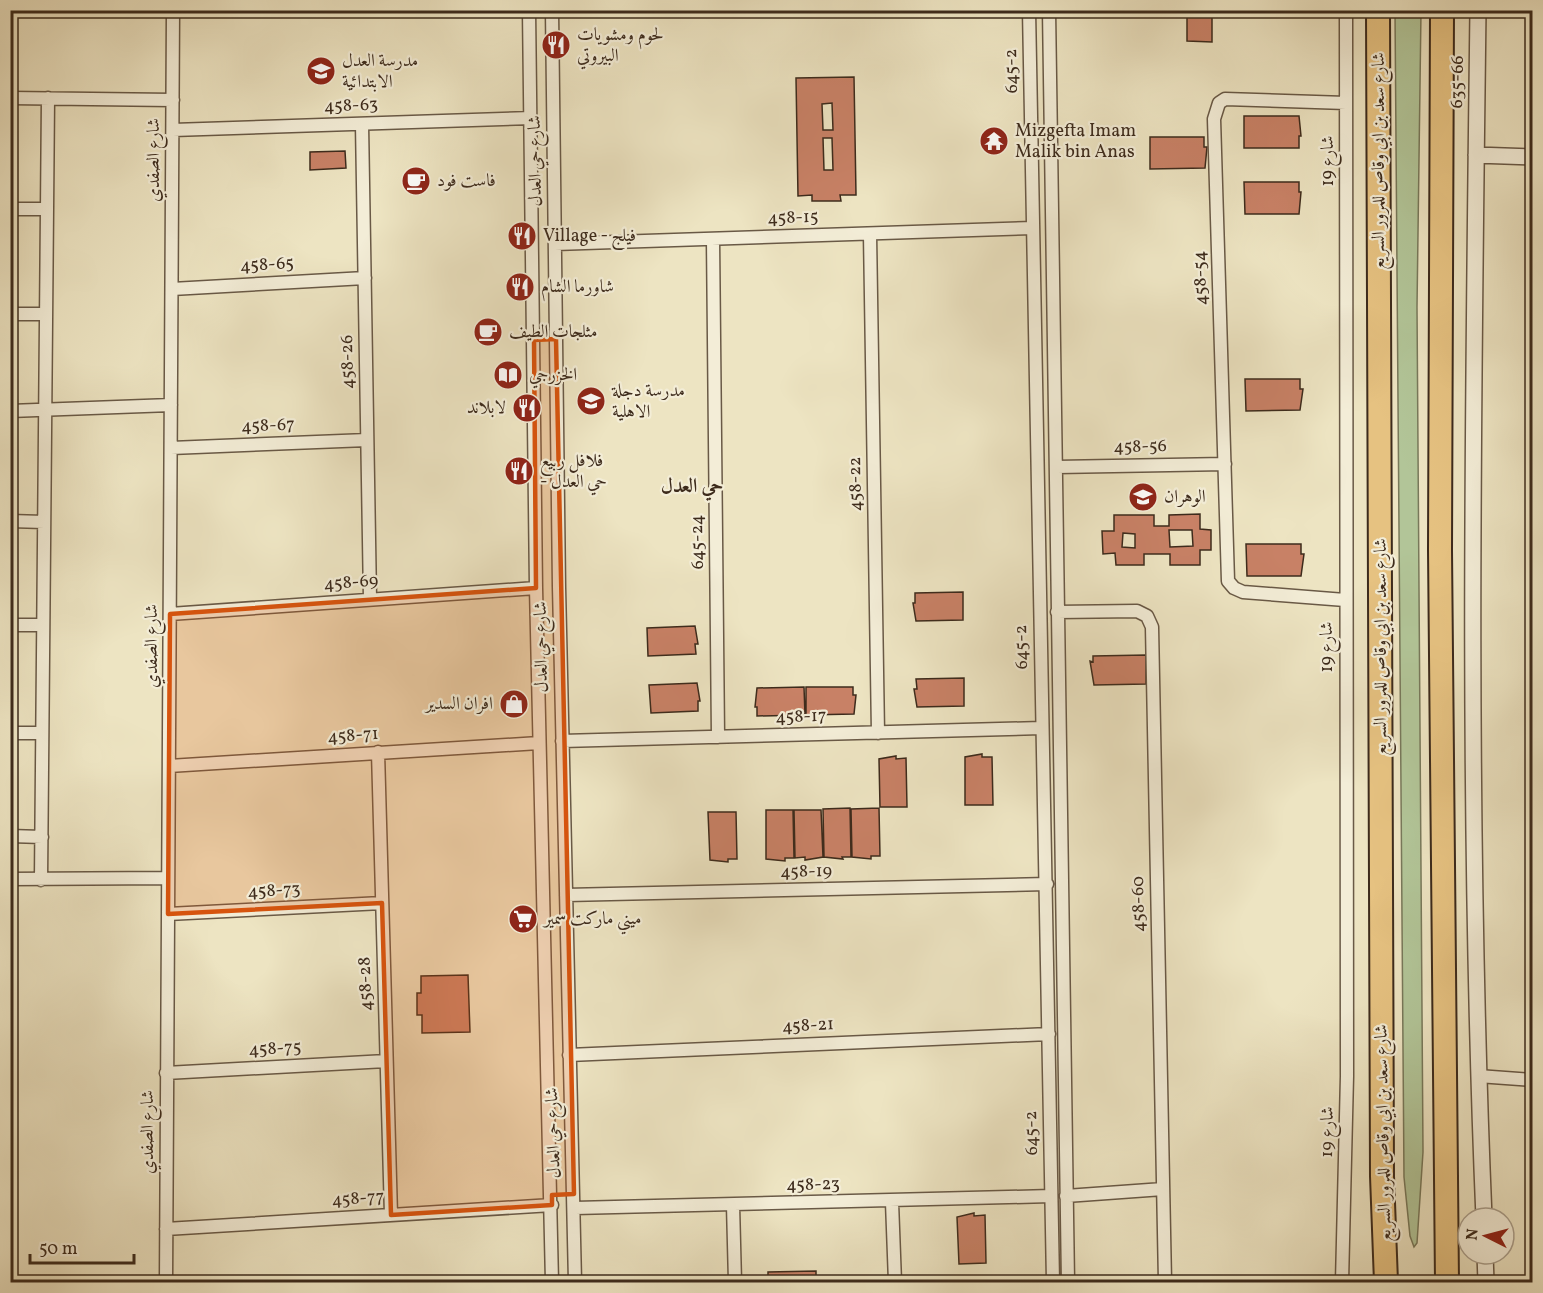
<svg xmlns="http://www.w3.org/2000/svg" width="1543" height="1293" font-family="Vollkorn,Amiri,serif">
<style>
.green{fill:#b2c598;stroke:#78785a;stroke-width:1.5}
.building{fill:#c88166;stroke:#3d2b1c;stroke-width:1.5;fill-rule:evenodd}
.lines{fill:none;stroke-linecap:round;stroke-linejoin:round}
.minor-casing{stroke:#695946;stroke-width:15}
.tertiary-casing{stroke:#695946;stroke-width:18}
.motorway-casing{stroke:#3d2b1c;stroke-width:26}
.minor{stroke:#f3edd7;stroke-width:12}
.tertiary{stroke:#f3edd7;stroke-width:15}
.motorway{stroke:#e6c281;stroke-width:22}
.marked{fill:#d7540e;fill-opacity:0.2;stroke:#d7540e;stroke-width:4.5;stroke-linejoin:round}
.labels{text-anchor:middle;dominant-baseline:central;stroke-width:4.5;stroke-linejoin:round;paint-order:stroke}
.poi-label{font-size:18px;fill:#3d2b1c;stroke:#f3edd7;text-anchor:start}
.street-label{font-size:18px;fill:#3d2b1c;stroke:#f3edd7}
.neighbourhood-label{font-size:20px;font-weight:bold;fill:#3d2b1c;stroke:#f3edd7}
</style>
<rect width="100%" height="100%" fill="#ede4c2"/>
<filter id="stains"><feTurbulence type="fractalNoise" baseFrequency=".00333" numOctaves="4"/><feColorMatrix values="0 0 0 0 .2 0 0 0 0 .09 0 0 0 0 .02 0 0 0 .5 -.17"/></filter>
<radialGradient id="worn" r=".72"><stop offset=".6" stop-color="#630" stop-opacity="0"/><stop offset="1" stop-color="#630" stop-opacity=".3"/></radialGradient>
<path class="green" d="M1395,11H1421L1417,307L1423,1152L1417,1243L1414,1247L1410,1236L1404,1177Z"/>
<path class="building" d="M1187,10H1212V42L1187,41Z
M854,77L856,195H840L841,201H812V195L798,196L796,78ZM832,103L833,130H823L822,104ZM823,138H832L833,170H824Z
M1244,116H1299L1301,136H1299V148H1244Z
M1150,137H1204V147H1207L1205,168L1150,169Z
M345,151L346,168L310,170V152Z
M1244,182H1299V192H1301L1299,214H1245Z
M1245,379H1300V389H1303L1300,410L1246,411Z
M1200,514V529L1211,530V550H1200V565H1170V554H1144V565H1116L1115,553L1103,554L1102,531H1114V515H1154V526H1169V515ZM1169,530H1192L1193,546L1170,547ZM1123,533L1135,534V548L1122,547Z
M1246,544H1301V554H1304L1301,576H1247Z
M963,592V620L916,621L913,603H915V593Z
M695,626L698,644H695L696,654L648,656L647,628Z
M1146,655V684L1094,685L1090,661L1093,662V656Z
M964,678V706L917,707L914,689H917L916,679Z
M697,683L700,701H698V711L651,713L649,685Z
M804,687L805,715L757,716V707H755L757,688Z
M806,687H853V695H856L854,714L806,715Z
M982,754V757H992L993,805H965V757Z
M896,756V759L906,758L907,807H880L879,759Z
M850,808L851,857H842L843,859L824,857L823,809Z
M879,808L880,856H871V859L852,857L851,809Z
M766,810H793L794,858H785V861L766,859Z
M794,810H821L823,857L805,860V857L795,858Z
M708,812H736L737,859H728V862L710,860Z
M468,975L470,1032L422,1033V1015H417V993H421V976Z
M974,1213V1216L985,1215L986,1263L959,1264L957,1217Z
M816,1271V1282H765H768V1272Z"/>
<g class="lines">
<g class="minor-casing">
<path id="minor" d="M529,10L536,588L552,1282
M552,10L559,587L575,1282
M1029,10L1053,1282
M1049,10L1068,1282
M10,98L173,100
M362,124L370,599
M173,130L531,118
M10,209H47
M870,234L878,733
M713,239L718,737
M555,244L1033,228
M172,289L365,278
M10,314H46
M10,411L171,405
M171,448L367,440
M1057,467L1225,464
M10,521L44,522
M1345,600L1243,592L1234,588L1228,581L1214,119L1219,103L1225,99L1346,103
M1057,612L1137,611L1147,616L1152,627L1165,1282
M170,614L536,588
M10,625H43
M10,733H42
M562,741L1041,728
M378,752L391,1215
M169,766L539,743
M10,836L42,837
M10,879L168,878
M41,880L48,98
M566,895L1047,884
M168,914L382,903
M569,1055L1049,1034
M166,1073L386,1061
M1478,1076L1532,1080
M1066,1196L1163,1189
M892,1202L895,1282
M733,1205L735,1282
M575,1208L1051,1196
M166,1229L552,1205
M166,1282L173,10
M1342,1282L1347,1076L1346,10"/>
</g>
<g class="tertiary-casing">
<path id="tertiary" d="M1478,10C1473,413 1467,816 1484,1218
M1476,155L1532,157
M1485,1254L1486,1282"/>
</g>
<g class="motorway-casing">
<path id="motorway" d="M1378,10L1382,1176L1386,1282
M1442,10L1440,550L1447,1282"/>
</g>
<use href="#minor" class="minor"/>
<use href="#tertiary" class="tertiary"/>
<use href="#motorway" class="motorway"/>
</g>
<path class="marked" d="M556,339L574,1194L552,1195V1205L391,1215L382,903L168,914L170,614L536,588L534,340Z"/>
<defs>
<g id="restaurant-disc" transform="scale(1.5)"><circle r="9.5" fill="#8f2418" stroke="#f3edd7"/><path d="M-5-6h1v4h1v-4h1v4h1v-4h1v5L-1.5 .5V6h-2V.5L-5-1ZM5-6V6H3V1.5H1.5Q1.5-4 5-6Z" fill="#fff"/></g>
<g id="school-disc" transform="scale(1.5)"><circle r="9.5" fill="#8f2418" stroke="#f3edd7"/><path d="M0-5L7-2L0 1L-7-2ZM-4 1L0 2.5L4 1V4Q0 6-4 4Z" fill="#fff"/></g>
<g id="temple-disc" transform="scale(1.5)"><circle r="9.5" fill="#8f2418" stroke="#f3edd7"/><path d="M0-6L5-2H3V0L6.5 2.5H4V6H1.5V3h-3V6H-4V2.5H-6.5L-3 0V-2H-5Z" fill="#fff"/></g>
<g id="cafe-disc" transform="scale(1.5)"><circle r="9.5" fill="#8f2418" stroke="#f3edd7"/><path d="M-5.5-4.5H6V0H3Q3 3.5 0 3.5H-2.5Q-5.5 3.5-5.5 0ZM3-3.2v2h1.7v-2ZM-6 4.5H4V6H-6Z" fill="#fff"/></g>
<g id="library-disc" transform="scale(1.5)"><circle r="9.5" fill="#8f2418" stroke="#f3edd7"/><path d="M-6-4Q-3-5.5-.7-3.5V5Q-3 3-6 4ZM6-4Q3-5.5 .7-3.5V5Q3 3 6 4Z" fill="#fff"/></g>
<g id="shop-disc" transform="scale(1.5)"><circle r="9.5" fill="#8f2418" stroke="#f3edd7"/><path d="M-5-2.5h2.3a2.7 3.5 0 0 1 5.4 0H5L5.5 6h-11ZM-1.5-2.5h3a1.5 2.3 0 0 0-3 0Z" fill="#fff"/></g>
<g id="supermarket-disc" transform="scale(1.5)"><circle r="9.5" fill="#8f2418" stroke="#f3edd7"/><path d="M-6-5.5h2.5l.6 2H6L4.5 2H-2.5L-4.4-4H-6ZM-1.5 3.2a1.3 1.3 0 1 0 .1 0ZM3 3.2a1.3 1.3 0 1 0 .1 0Z" fill="#fff"/></g>
</defs>
<g fill-rule="evenodd">
<use href="#restaurant-disc" x="556" y="45"/>
<use href="#school-disc" x="321" y="71"/>
<use href="#temple-disc" x="994" y="141"/>
<use href="#cafe-disc" x="416" y="181"/>
<use href="#restaurant-disc" x="522" y="236"/>
<use href="#restaurant-disc" x="520" y="287"/>
<use href="#cafe-disc" x="488" y="332"/>
<use href="#library-disc" x="508" y="375"/>
<use href="#school-disc" x="591" y="401"/>
<use href="#restaurant-disc" x="527" y="408"/>
<use href="#restaurant-disc" x="519" y="471"/>
<use href="#school-disc" x="1143" y="497"/>
<use href="#shop-disc" x="514" y="704"/>
<use href="#supermarket-disc" x="523" y="919"/>
</g>
<g class="labels">
<g class="poi-label">
<text x="577" y="35">لحوم ومشويات<tspan x="577" dy="21">البيروتي</tspan></text>
<text x="342" y="61">مدرسة العدل<tspan x="342" dy="21">الابتدائية</tspan></text>
<text x="1015" y="131">Mizgefta Imam<tspan x="1015" dy="21">Malik bin Anas</tspan></text>
<text x="437" y="181">فاست فود</text>
<text x="543" y="236">Village - فيلج</text>
<text x="541" y="287">شاورما الشام</text>
<text x="509" y="332">مثلجات الطيف</text>
<text x="529" y="375">الخزرجي</text>
<text x="612" y="391">مدرسة دجلة<tspan x="612" dy="21">الاهلية</tspan></text>
<text x="506" y="408" text-anchor="end">لابلاند</text>
<text x="540" y="461">فلافل ربيع<tspan x="540" dy="21">- حي العدل</tspan></text>
<text x="1164" y="497">الوهران</text>
<text x="493" y="704" text-anchor="end">افران السدير</text>
<text x="544" y="919">ميني ماركت سمير</text>
</g>
<g class="street-label">
<text transform="translate(1012 71) rotate(-91)">645-2</text>
<text transform="translate(1458 82) rotate(-89)">635-66</text>
<text transform="translate(351 106) rotate(-2)">458-63</text>
<text transform="translate(154 160) rotate(-90)">شارع الصفدي</text>
<text transform="translate(536 161) rotate(-91)">شارع حي العدل</text>
<text transform="translate(1328 161) rotate(-90)">شارع 19</text>
<text transform="translate(1379 161) rotate(-90)">شارع سعد بن ابي وقاص للمرور السريع</text>
<text transform="translate(793 218) rotate(-2)">458-15</text>
<text transform="translate(267 265) rotate(-3)">458-65</text>
<text transform="translate(1201 278) rotate(-92)">458-54</text>
<text transform="translate(348 362) rotate(-91)">458-26</text>
<text transform="translate(268 426) rotate(-2)">458-67</text>
<text transform="translate(1140 447) rotate(-1)">458-56</text>
<text transform="translate(856 484) rotate(-91)">458-22</text>
<text transform="translate(698 542) rotate(-91)">645-24</text>
<text transform="translate(351 583) rotate(-4)">458-69</text>
<text transform="translate(152 646) rotate(-90)">شارع الصفدي</text>
<text transform="translate(542 647) rotate(-91)">شارع حي العدل</text>
<text transform="translate(1022 647) rotate(-91)">645-2</text>
<text transform="translate(1327 647) rotate(-90)">شارع 19</text>
<text transform="translate(1381 647) rotate(-90)">شارع سعد بن ابي وقاص للمرور السريع</text>
<text transform="translate(801 717) rotate(-2)">458-17</text>
<text transform="translate(353 736) rotate(-4)">458-71</text>
<text transform="translate(806 872) rotate(-1)">458-19</text>
<text transform="translate(274 891) rotate(-3)">458-73</text>
<text transform="translate(1139 904) rotate(-91)">458-60</text>
<text transform="translate(366 984) rotate(-92)">458-28</text>
<text transform="translate(808 1026) rotate(-3)">458-21</text>
<text transform="translate(275 1049) rotate(-3)">458-75</text>
<text transform="translate(148 1132) rotate(-90)">شارع الصفدي</text>
<text transform="translate(1328 1132) rotate(-89)">شارع 19</text>
<text transform="translate(554 1133) rotate(-92)">شارع حي العدل</text>
<text transform="translate(1032 1133) rotate(-91)">645-2</text>
<text transform="translate(1384 1133) rotate(-91)">شارع سعد بن ابي وقاص للمرور السريع</text>
<text transform="translate(813 1185) rotate(-1)">458-23</text>
<text transform="translate(358 1199) rotate(-4)">458-77</text>
</g>
<g class="neighbourhood-label">
<text x="692" y="487">حي العدل</text>
</g>
</g>
<rect width="1543" height="1293" fill="none" stroke="#ede4c2" stroke-width="36"/>
<rect x="12" y="12" width="1519" height="1269" fill="none" stroke="#3d2b1c" stroke-width="3"/>
<rect x="18" y="18" width="1507" height="1257" fill="none" stroke="#3d2b1c" stroke-width="1.5"/>
<g transform="translate(1486 1236) rotate(276)"><circle r="28" fill="#f3edd7" stroke="#aa9f8c" stroke-width="1.5"/>
<path d="M0-4.5L10 22L0 15L-10 22Z" fill="#8f2418"/>
<text y="-9" font-size="16" font-weight="bold" text-anchor="middle" fill="#3d2b1c">N</text>
</g>
<path d="M30 1254v9h104v-9" fill="none" stroke="#3d2b1c" stroke-width="3"/>
<text x="39" y="1254" font-size="18" fill="#3d2b1c" stroke="#f3edd7" stroke-width="4.5" paint-order="stroke">50 m</text>
<rect width="100%" height="100%" filter="url(#stains)"/>
<rect width="100%" height="100%" fill="url(#worn)"/>
</svg>
